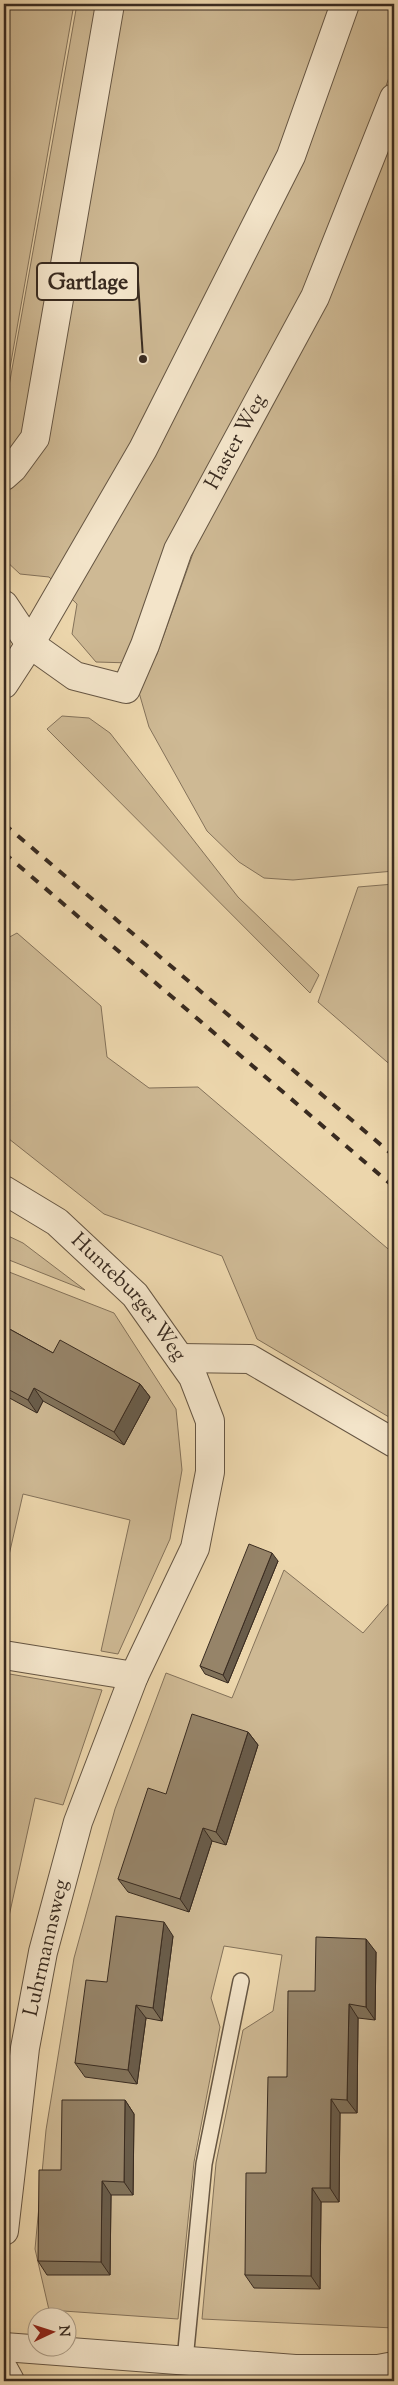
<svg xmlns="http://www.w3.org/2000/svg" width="398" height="2385" font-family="'Sorts Mill Goudy',serif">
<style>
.green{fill:#ceb994;stroke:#84725a}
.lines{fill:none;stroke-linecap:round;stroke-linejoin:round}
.service-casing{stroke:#665643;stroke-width:18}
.minor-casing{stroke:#665643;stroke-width:30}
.tertiary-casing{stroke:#665643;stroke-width:30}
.service{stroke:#f3e4c9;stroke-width:15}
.minor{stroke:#f3e4c9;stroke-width:28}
.tertiary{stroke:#f3e4c9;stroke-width:28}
.rail{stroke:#392b20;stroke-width:4;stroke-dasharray:9 9;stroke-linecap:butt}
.wall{fill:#81725a;stroke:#392b20}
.shaded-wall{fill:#695c4a;stroke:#392b20}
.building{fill:#968469;stroke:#392b20}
.labels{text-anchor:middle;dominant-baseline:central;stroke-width:4;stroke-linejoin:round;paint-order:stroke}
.street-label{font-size:21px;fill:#392b20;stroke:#f3e4c9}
.leader{fill:none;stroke:#392b20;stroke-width:2}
.callout-dot{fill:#392b20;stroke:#f3e4c9;stroke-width:2}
.callout{fill:#f3e4c9;stroke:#392b20;stroke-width:2}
.callout-label{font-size:22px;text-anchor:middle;font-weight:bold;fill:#392b20}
</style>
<rect width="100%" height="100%" fill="#ecd6ac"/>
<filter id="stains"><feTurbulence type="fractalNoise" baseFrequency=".004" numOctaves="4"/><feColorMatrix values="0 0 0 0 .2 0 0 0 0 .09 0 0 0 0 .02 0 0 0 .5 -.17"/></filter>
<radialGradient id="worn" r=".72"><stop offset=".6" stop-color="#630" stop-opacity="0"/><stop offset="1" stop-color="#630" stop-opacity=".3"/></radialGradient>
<path class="green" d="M4,4H74L4,402Z
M77,4H394V64L349,187L300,306L132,663L96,662L72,634L77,604L49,577L20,574L4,559V414Z
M394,126V871L293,880L264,878L239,862L207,831L149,727L138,689L157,654L201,531Z
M62,716L89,718L110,733L238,897L319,975L310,993L47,729Z
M394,884V1068L318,1002L358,887Z
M17,933L101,1006L107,1057L149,1088L198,1087L394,1254V1420L257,1339L222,1256L104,1214L4,1135V940Z
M4,1234L23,1243L85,1290L4,1258Z
M4,1270L114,1313L176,1409L182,1470L170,1539L118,1654L101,1651L130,1520L23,1494L4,1577Z
M284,1570L363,1633L394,1597V2328L202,2319L216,2163L243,2030L273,2011L282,1955L224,1946L211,1998L220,2027L194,2162L178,2319L49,2310L35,2249L46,2130L74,1958L115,1809L166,1673L232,1698Z
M4,1673L102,1690L63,1805L35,1798L4,1939Z"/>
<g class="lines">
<g class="service-casing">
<path id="service" d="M185,2360L204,2164L241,1981"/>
</g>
<g class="minor-casing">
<g id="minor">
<path d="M4,476L13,468L35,438L110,4"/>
<path id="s1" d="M4,605L30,644L75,676L126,689L145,645L178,550L315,297L394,98"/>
<path id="s2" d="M4,1190L57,1222L135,1295L193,1377L210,1421V1472L195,1548L134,1676L78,1822L43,1952L25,2048L4,2231"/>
<path d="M180,1358L250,1359L394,1443"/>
<path d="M4,1655L134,1676"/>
<path d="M4,2347L295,2369H378L394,2366"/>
<path d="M4,2370L10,2381"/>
</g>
</g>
<g class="tertiary-casing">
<path id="tertiary" d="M4,684L30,644L143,449L291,156L345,4"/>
</g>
<use href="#service" class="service"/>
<use href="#minor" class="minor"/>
<use href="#tertiary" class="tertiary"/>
<path class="rail" d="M4,824L394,1156
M4,853L394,1187"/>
</g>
<path class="wall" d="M4,1326L53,1353L140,1384L150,1397L124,1445L43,1401L37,1413L4,1395Z
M278,1561L228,1683L205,1674L200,1666Z
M248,1732L258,1745L226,1845L212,1841L189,1912L128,1892L118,1879L166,1794Z
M173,1936L162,2021L146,2018L137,2084L85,2077L75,2063L107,1982Z
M376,1952L375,2020L358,2018L357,2113H340L339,2202H321L320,2289L254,2288L245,2275L287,2077L315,1991Z
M125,2100L134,2114L133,2195H111L110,2275H47L38,2261L61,2170Z"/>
<path class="shaded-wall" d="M140,1384L150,1397L124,1445L114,1432Z
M34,1388L43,1401L37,1413L28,1400Z
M272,1553L278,1561L228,1683L223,1675Z
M248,1732L258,1745L226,1845L216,1832Z
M203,1828L212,1841L189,1912L180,1899Z
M164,1922L173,1936L162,2021L153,2008Z
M366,1939L376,1952L375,2020L366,2007Z
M349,2004L358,2018L357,2113L347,2100Z
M136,2005L146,2018L137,2084L128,2070Z
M331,2099L340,2113L339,2202L330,2188Z
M125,2100L134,2114L133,2195L124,2182Z
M102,2181L111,2195L110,2275L101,2262Z
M312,2188L321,2202L320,2289L311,2276Z"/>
<path class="building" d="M4,1326L53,1353L60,1340L140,1384L114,1432L34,1388L28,1400L4,1387Z
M249,1544L272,1553L223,1675L200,1666Z
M192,1714L248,1732L216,1832L203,1828L180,1899L118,1879L148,1788L166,1794Z
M116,1916L164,1922L153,2008L136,2005L128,2070L75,2063L86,1980L107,1982Z
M316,1937L366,1939V2007L349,2004L347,2100L331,2099L330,2188H312L311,2276L245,2275L246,2173H266L268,2077H287L288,1991H315Z
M62,2100H125L124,2182L102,2181L101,2262L38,2261L39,2170H61Z"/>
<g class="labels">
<g class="street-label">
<text stroke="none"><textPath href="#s1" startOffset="426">Haster Weg</textPath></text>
<text stroke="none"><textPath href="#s2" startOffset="166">Hunteburger Weg</textPath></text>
<text transform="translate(47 1948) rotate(-77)">Luhrmannsweg</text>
</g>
</g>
<path class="leader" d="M143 359L138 281"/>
<circle class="callout-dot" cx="143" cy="359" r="5"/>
<rect class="callout" x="37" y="263" width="101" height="37" rx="5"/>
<g class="callout-label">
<text x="88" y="289">Gartlage</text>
</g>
<rect width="398" height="2385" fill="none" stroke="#ecd6ac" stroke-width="20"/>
<rect x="5" y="5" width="388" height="2375" fill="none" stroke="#392b20" stroke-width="2.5"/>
<rect x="10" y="10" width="378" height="2365" fill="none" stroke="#392b20"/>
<g transform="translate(52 2332) rotate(86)"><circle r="24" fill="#f3e4c9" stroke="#a99a85"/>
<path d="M0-4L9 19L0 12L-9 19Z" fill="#8f2418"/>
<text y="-8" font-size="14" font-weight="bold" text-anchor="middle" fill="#392b20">N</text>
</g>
<rect width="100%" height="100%" filter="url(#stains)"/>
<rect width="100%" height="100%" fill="url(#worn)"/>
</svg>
